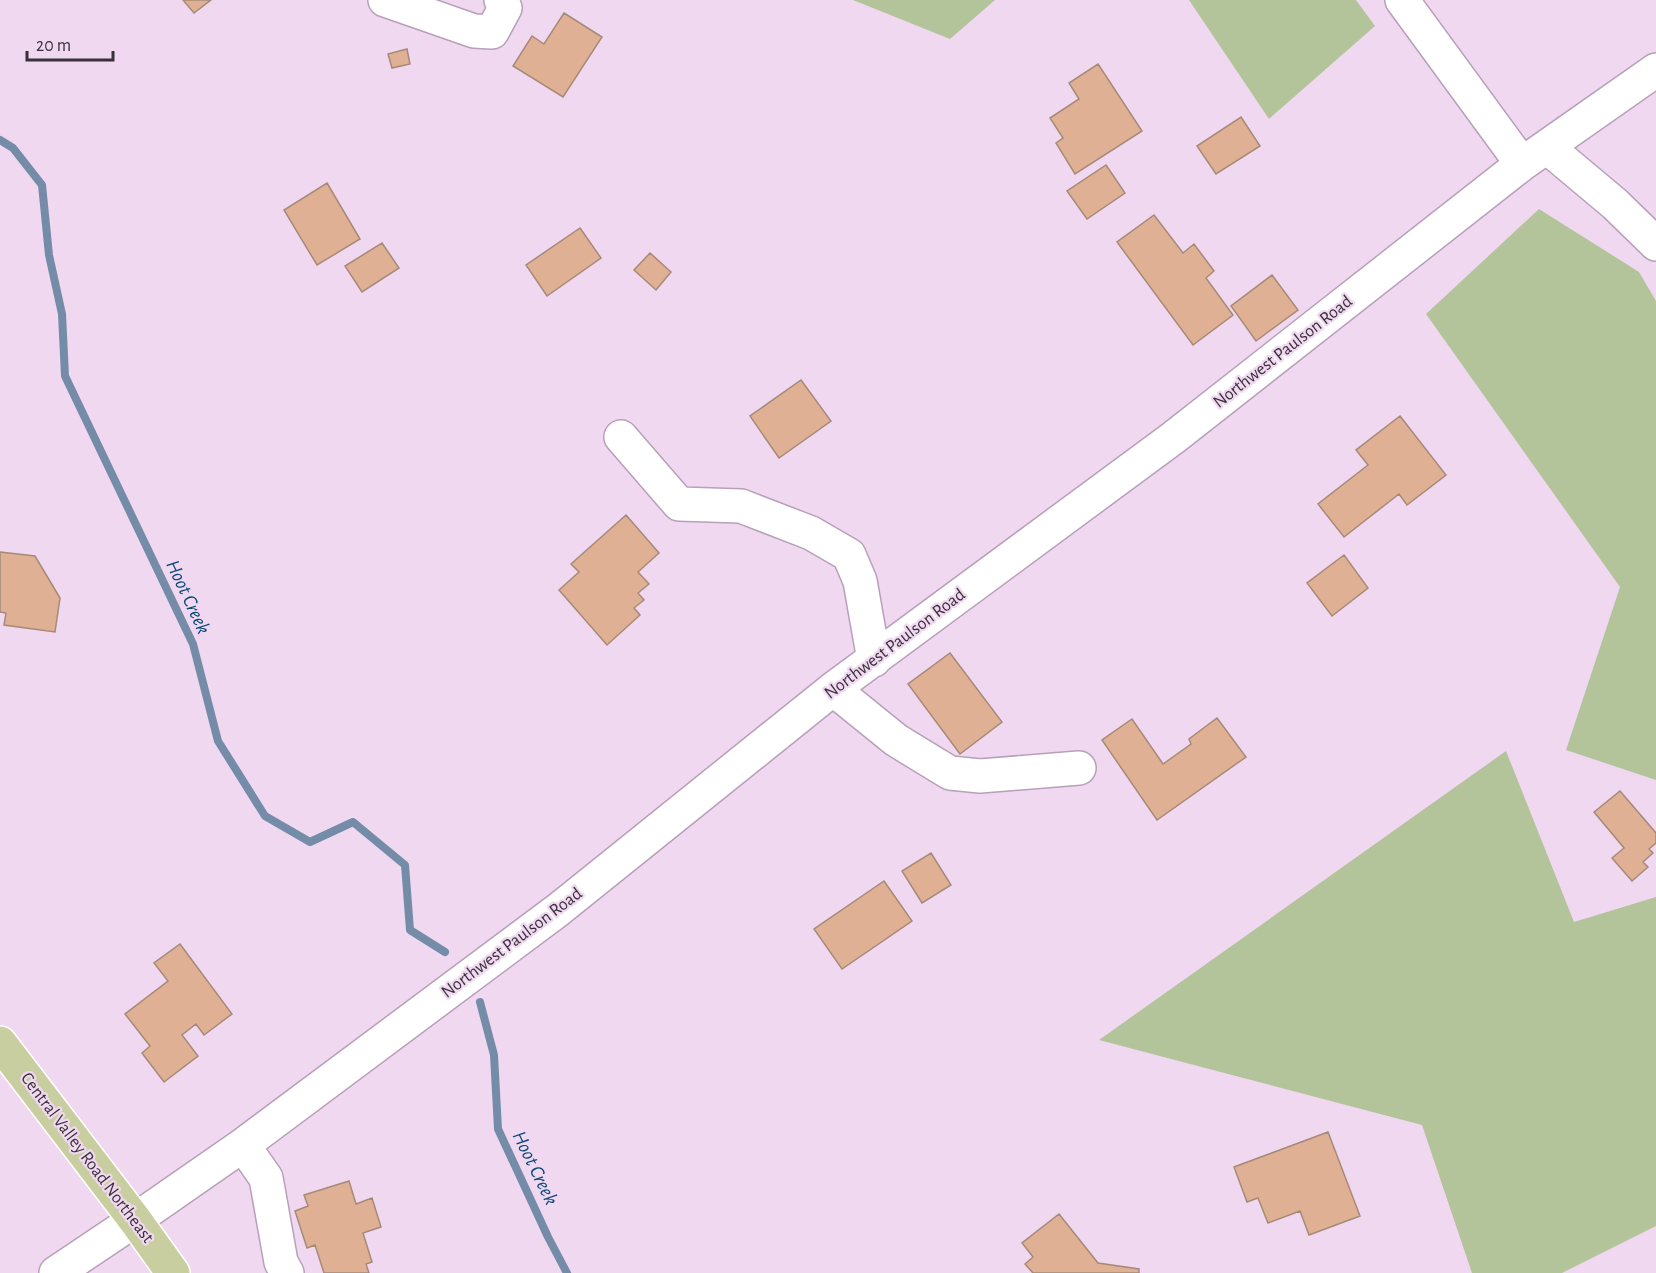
<svg xmlns="http://www.w3.org/2000/svg" width="1656" height="1273" font-family="'Alegreya Sans',sans-serif">
<style>
.green{fill:#b3c49a}
.lines{fill:none;stroke-linecap:round;stroke-linejoin:round}
.stream{stroke:#748ca8;stroke-width:8}
.building{fill:#dfb093;stroke:#a68a79;stroke-width:1.5}
.minor-casing{stroke:#b7a0b8;stroke-width:36}
.major-casing{stroke:#fff;stroke-width:36}
.minor{stroke:#fff;stroke-width:33}
.major{stroke:#c9cea0;stroke-width:33}
.labels{text-anchor:middle;dominant-baseline:central;stroke-width:4.5;stroke-linejoin:round;paint-order:stroke}
.street-label{font-size:18px;fill:#393039;stroke:#efd8f0}
.water-label{font-size:20px;font-style:italic;fill:#0a4876;stroke:#efd8f0}
</style>
<rect width="100%" height="100%" fill="#efd8f0"/>
<path class="green" d="M853,0H995L950,39Z
M1189,0H1356L1375,26L1269,119Z
M1539,209L1639,272L1656,301V780L1566,750L1620,587L1426,314Z
M1506,751L1574,922L1656,897V1226L1562,1273H1472L1422,1125L1099,1040Z"/>
<g class="lines">
<path class="stream" d="M0,140L13,148L42,185L49,255L62,314L65,376L193,644L218,741L265,816L310,842L353,822L405,865L410,930L445,952
M480,1002L494,1055L498,1129L548,1237L567,1273"/>
</g>
<path class="building" d="M183,0H211L194,13Z
M564,13L602,37L563,97L513,66L532,36L544,44Z
M407,49L410,64L392,68L388,54Z
M1098,64L1142,131L1075,174L1056,143L1063,138L1050,118L1079,99L1069,83Z
M1241,117L1260,146L1216,174L1197,146Z
M1106,165L1125,193L1087,219L1067,191Z
M327,183L360,239L317,265L284,210Z
M1154,215L1183,253L1194,244L1214,271L1206,278L1233,315L1193,345L1117,242Z
M580,228L601,258L547,296L526,265Z
M382,243L399,268L362,292L345,266Z
M650,253L671,272L656,290L634,270Z
M1272,275L1298,310L1256,341L1231,306Z
M801,380L831,421L779,458L750,416Z
M1400,416L1446,475L1407,505L1399,494L1344,537L1318,504L1368,465L1356,450Z
M626,515L659,553L638,572L649,584L638,593L644,600L634,608L640,615L607,645L559,590L579,572L571,564Z
M0,552L35,556L60,598L55,632L4,625L6,613L0,612Z
M1344,555L1368,588L1332,616L1307,583Z
M950,653L1002,722L960,754L908,684Z
M1217,718L1246,757L1157,820L1102,740L1132,719L1163,764L1191,744L1189,739Z
M1620,791L1656,833V843L1649,849L1653,853L1643,862L1648,867L1632,881L1612,858L1624,848L1594,812Z
M931,853L951,885L922,903L902,871Z
M884,881L912,921L842,969L814,929Z
M180,944L232,1014L204,1035L196,1024L182,1035L198,1056L164,1082L142,1053L150,1046L125,1014L168,981L154,963Z
M1328,1132L1360,1216L1309,1235L1300,1211L1268,1223L1258,1198L1247,1202L1234,1167Z
M349,1181L356,1204L372,1198L381,1227L363,1233L372,1262L366,1264L369,1273H324L315,1245L307,1248L295,1211L308,1206L304,1195Z
M1059,1214L1098,1263L1139,1269V1273H1033L1025,1264L1033,1257L1022,1243Z"/>
<g class="lines">
<g class="minor-casing">
<path id="minor" d="M385,0L474,31L492,32L505,8L501,0
M1402,0L1522,164
M1547,147L1615,204L1656,244
M621,437L679,504L741,506L811,533L849,555L860,581L874,660
M833,689L896,740L950,773L980,776L1079,768
M243,1145L266,1178L281,1262L287,1273
M56,1273L135,1220L243,1145L558,910L833,689L1173,438L1522,164L1656,70"/>
</g>
<g class="major-casing">
<path id="major" d="M0,1043L135,1220L173,1273"/>
</g>
<use href="#minor" class="minor"/>
<use href="#major" class="major"/>
</g>
<g class="labels">
<g class="street-label">
<text transform="translate(1283 352) rotate(-38)">Northwest Paulson Road</text>
<text transform="translate(895 644) rotate(-37)">Northwest Paulson Road</text>
<text transform="translate(512 943) rotate(-37)">Northwest Paulson Road</text>
<text transform="translate(87 1158) rotate(53)">Central Valley Road Northeast</text>
</g>
<g class="water-label">
<text transform="translate(188 597) rotate(65)">Hoot Creek</text>
<text transform="translate(535 1168) rotate(64)">Hoot Creek</text>
</g>
</g>
<path d="M27 51v9h86v-9" fill="none" stroke="#393039" stroke-width="3"/>
<text x="36" y="51" font-size="18" fill="#393039" stroke="#efd8f0" stroke-width="4.5" paint-order="stroke">20 m</text>
</svg>
